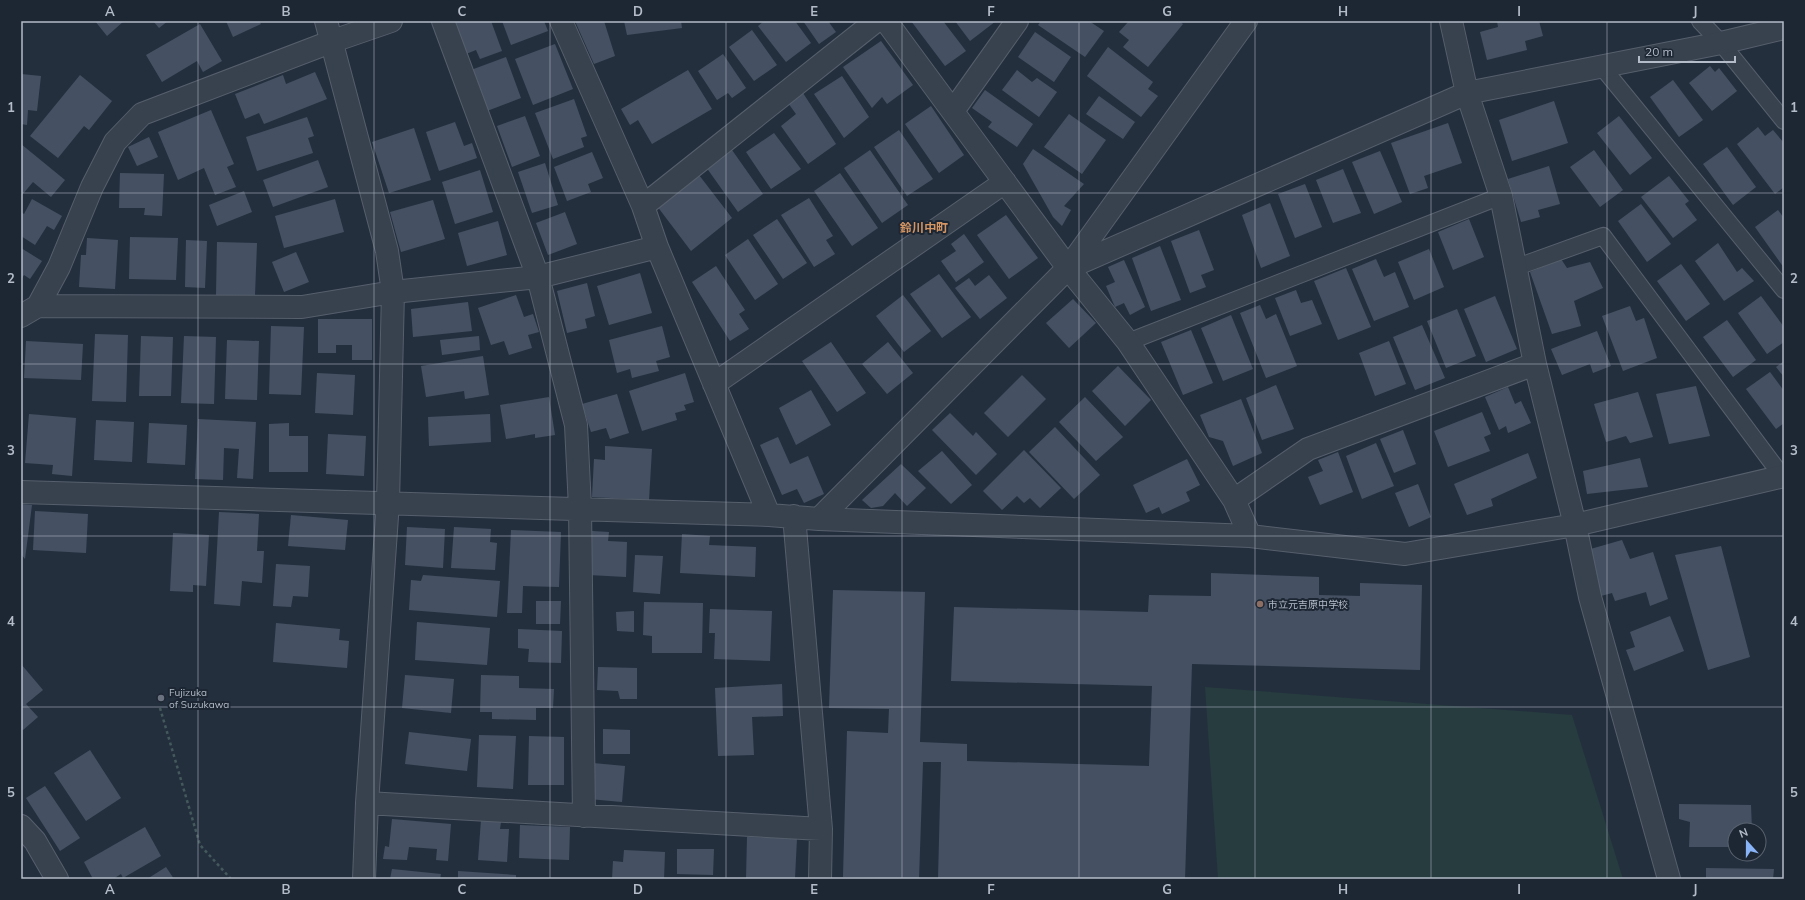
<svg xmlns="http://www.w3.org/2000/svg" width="1805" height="900" font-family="Mulish,'Noto Sans JP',sans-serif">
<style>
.green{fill:#263c3f}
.building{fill:#455162}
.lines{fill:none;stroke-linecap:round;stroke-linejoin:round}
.lane-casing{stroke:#565f6c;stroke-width:18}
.street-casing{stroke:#565f6c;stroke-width:24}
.path{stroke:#44595c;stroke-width:2.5;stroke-dasharray:3 3;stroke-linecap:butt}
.lane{stroke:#38414e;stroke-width:16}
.street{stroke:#38414e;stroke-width:22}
.grid{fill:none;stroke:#b4bcc9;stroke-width:1;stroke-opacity:0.55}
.education-dot{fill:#8d6e63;stroke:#1d2633;stroke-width:1.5}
.worship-dot{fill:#6b7280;stroke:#1d2633;stroke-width:1.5}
.labels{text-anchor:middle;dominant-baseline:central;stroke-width:4;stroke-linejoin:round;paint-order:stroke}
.poi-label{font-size:10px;fill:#b4bcc9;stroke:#1d2633;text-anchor:start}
.quarter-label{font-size:12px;font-weight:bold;fill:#d59563;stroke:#1d2633}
.neatline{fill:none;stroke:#b4bcc9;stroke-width:1.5}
.grid-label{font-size:13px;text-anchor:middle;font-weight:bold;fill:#b4bcc9}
</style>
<rect width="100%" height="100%" fill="#242f3e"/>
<path class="green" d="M1205,687L1572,715L1623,879H1218Z"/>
<path class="building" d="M95,21H124L107,36Z
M153,21H168L159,28Z
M226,21H259L261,24L233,37Z
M454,21H491L502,51L480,59L476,50L466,54Z
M502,21H544L548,31L511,45Z
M575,21H604L615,56L594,64Z
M624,21H681L682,28L627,35Z
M764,21H795L811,43L786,62L758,26Z
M803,21H828L836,32L819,44Z
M911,21H943L966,51L945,66Z
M955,21H996L970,41Z
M1041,21H1089L1104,31L1085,57L1038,25Z
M1129,21H1179L1183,24L1148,67L1123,47L1129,40L1119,32Z
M1497,21H1539L1543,36L1525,41L1527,50L1487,60L1480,32L1498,27Z
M200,24L222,61L203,72L197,61L162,82L146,55Z
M752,30L777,65L754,81L729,47Z
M1035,32L1071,57L1054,82L1018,57Z
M881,41L913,85L887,104L882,97L872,108L843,67Z
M555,44L573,89L533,105L515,59Z
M1108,47L1153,82L1148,89L1158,96L1141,117L1087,76Z
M723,54L746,88L732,98L728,93L717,100L698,71Z
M506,57L521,98L487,111L471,70Z
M1710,66L1715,72L1719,68L1737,91L1712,111L1689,83Z
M688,70L712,109L652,144L638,120L630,125L621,109Z
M1017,70L1032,82L1037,78L1057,92L1039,117L1002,90Z
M315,72L327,99L264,124L259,113L245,119L235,94L283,75L286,84Z
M21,74L41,76L37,111L28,110L27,125L21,124Z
M80,75L112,101L89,130L84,126L58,158L30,136Z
M842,76L869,117L844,138L814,94Z
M1673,80L1703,120L1679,137L1650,97Z
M985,90L1033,124L1017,147L988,127L992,122L972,108Z
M803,93L836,144L808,164L781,126L796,114L788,103Z
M1099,96L1135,122L1123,139L1086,114Z
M574,99L587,136L581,138L584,147L553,159L535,113Z
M1554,101L1568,143L1512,161L1499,120Z
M931,106L964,155L939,173L905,124Z
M211,110L234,164L227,167L236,187L215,195L204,168L178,180L158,132Z
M1069,114L1106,140L1082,174L1044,147Z
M525,116L540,156L512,167L497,126Z
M1619,116L1652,158L1630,175L1597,133Z
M307,117L314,136L308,138L313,153L257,171L246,137Z
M455,122L464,146L472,143L477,158L439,171L426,132Z
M1448,123L1462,163L1424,176L1428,188L1410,194L1391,143Z
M1758,127L1765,136L1773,130L1784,143V187L1775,194L1737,144Z
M414,128L431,180L389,193L372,142Z
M899,130L933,179L907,196L874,147Z
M774,133L801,169L771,189L746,152Z
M149,137L158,157L137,166L128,147Z
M21,144L65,180L51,197L33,182L22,195L21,194Z
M1727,147L1756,187L1733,205L1703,164Z
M1033,149L1084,184L1064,206L1071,210L1062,226L1053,217L1023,164Z
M732,150L763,194L738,212L706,167Z
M870,150L908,205L882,223L844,168Z
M1594,150L1623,190L1600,207L1570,167Z
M1380,151L1402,202L1374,214L1352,162Z
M592,152L603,178L588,184L591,192L567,201L554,167Z
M318,160L328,187L273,207L263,180Z
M545,163L558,205L532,213L518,172Z
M1549,166L1560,204L1538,210L1540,217L1521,222L1508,179Z
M1343,169L1361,213L1333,223L1316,180Z
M480,170L493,212L455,224L442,182Z
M120,173L164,174L162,216L144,215L145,208H119Z
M840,173L878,228L852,246L814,191Z
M699,175L732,218L691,251L657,206Z
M1669,176L1689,201L1685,204L1697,220L1673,238L1641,197Z
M1305,184L1322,227L1295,238L1278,194Z
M244,191L252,212L217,226L209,205Z
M809,198L833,236L826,240L835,254L814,267L781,215Z
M32,199L62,216L54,230L47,226L35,245L21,236V212L24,214Z
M335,199L344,232L284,248L275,216Z
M433,200L445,239L401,252L390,212Z
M1270,203L1290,256L1261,268L1242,215Z
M1641,204L1671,244L1647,262L1618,221Z
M1778,210L1784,218V268L1755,227Z
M565,212L577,244L548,255L536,223Z
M1006,215L1038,258L1009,279L977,235Z
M777,219L807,263L783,279L753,235Z
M1469,219L1484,257L1453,270L1438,232Z
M498,221L507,255L467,266L458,233Z
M1199,230L1214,270L1201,275L1206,287L1190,293L1171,241Z
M964,234L984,262L956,282L941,261L956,251L951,244Z
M130,237L178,238L176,280L129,279Z
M87,238L118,240L115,289L79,287L81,255H86Z
M748,239L778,284L755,300L725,255Z
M186,240L207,241L205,288L185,287Z
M217,242L257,243L255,295H216Z
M1718,243L1737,272L1742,268L1754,281L1724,301L1695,261Z
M1160,246L1181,300L1151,311L1132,258Z
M21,248L42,261L30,279L24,275L21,280Z
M1429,249L1444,287L1414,300L1398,262Z
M296,252L309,282L284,292L272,262Z
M1376,259L1384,277L1395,272L1409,307L1374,321L1352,269Z
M1561,259L1567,268L1590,262L1603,288L1574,301L1581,326L1552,334L1530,272Z
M1124,260L1145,307L1130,315L1124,303L1115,307L1106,286L1115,282L1108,267Z
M1681,264L1710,304L1686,321L1657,281Z
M716,266L745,310L739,314L749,329L730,341L692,282Z
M1346,268L1371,327L1338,340L1314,281Z
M640,273L652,313L609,325L597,286Z
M939,274L971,317L942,338L910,294Z
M989,275L1007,298L980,319L955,288L969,278L975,286Z
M587,283L595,316L585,319L587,328L567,333L557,291Z
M1296,290L1301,303L1312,300L1322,324L1290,336L1275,298Z
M516,295L524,317L533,314L539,332L528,335L532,348L509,355L504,341L491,345L478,308Z
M903,295L931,331L904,352L876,316Z
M1495,296L1517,349L1486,362L1464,309Z
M1761,296L1784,327V342L1767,354L1738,313Z
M1073,299L1096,323L1069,348L1046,323Z
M468,302L472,331L413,337L411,309Z
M1260,305L1266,319L1276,314L1297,366L1266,378L1240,313Z
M1630,306L1636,321L1644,318L1657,358L1623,371L1602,316Z
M1457,309L1476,356L1446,368L1427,321Z
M1231,315L1253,369L1223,381L1201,328Z
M318,319H372V360H352V345H336V353H318Z
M1727,320L1756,360L1733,377L1703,337Z
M1422,325L1445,378L1415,390L1393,337Z
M271,326L304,327L301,395L269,394Z
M662,326L670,357L656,361L659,371L632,378L630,369L617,373L609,340Z
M1191,330L1213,383L1183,395L1161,342Z
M1597,331L1611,366L1593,373L1590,364L1562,375L1551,349Z
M95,334L128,335L126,402L92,401Z
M141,336L173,337L171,396H139Z
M184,336L216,337L214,404L181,403Z
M479,336L480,350L442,355L440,340Z
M227,340L259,341L257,400L225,399Z
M26,341L83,344L81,380L24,378Z
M1389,341L1406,384L1375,396L1359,353Z
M831,342L866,393L837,412L802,361Z
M888,342L913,373L887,394L862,364Z
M483,356L489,395L465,399L464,391L426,397L421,366Z
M1784,361V377L1776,367Z
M1118,366L1151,400L1125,426L1092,391Z
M1770,372L1784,391V423L1776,429L1746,389Z
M317,373L355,375L353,415L315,413Z
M685,373L694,402L684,405L686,410L675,413L677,420L642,431L629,391Z
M1022,375L1046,399L1008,437L984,413Z
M1276,385L1294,429L1262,440L1246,398Z
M1696,386L1710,436L1669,444L1656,394Z
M1508,387L1515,404L1521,401L1531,423L1508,433L1506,426L1499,430L1485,397Z
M811,390L831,425L796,445L779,408Z
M1638,392L1653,437L1630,443L1626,436L1606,442L1594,404Z
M617,394L629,433L610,439L606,428L591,432L582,404Z
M549,397L555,435L535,438V434L506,439L500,405Z
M1085,397L1123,437L1096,461L1059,422Z
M1241,399L1262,453L1233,466L1223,441L1209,437L1200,415Z
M1482,412L1491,434L1484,437L1490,451L1448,467L1434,431Z
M950,413L973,436L976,432L997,454L976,475L932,430Z
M29,414L76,418L72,476L52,474L53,465L25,463Z
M490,414L491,442L429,446L428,417Z
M198,419L256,422L253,479L237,478L239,449L224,448L223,480L195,479Z
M96,420L134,422L132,462L94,460Z
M149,423L187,425L185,465L147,463Z
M289,423V436H308V472H269V424Z
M1055,427L1100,475L1074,499L1029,452Z
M1403,430L1416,464L1394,473L1380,439Z
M328,434L366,436L364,476L326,474Z
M778,437L790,464L808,456L824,494L804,503L797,489L782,495L760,445Z
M1376,443L1394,486L1362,499L1346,456Z
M605,446L652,449L649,500L592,497L594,459L605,460Z
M1024,450L1061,488L1040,508L1030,498L1024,503L1017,496L1002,510L983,491Z
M942,451L972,485L951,504L918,471Z
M1338,452L1353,492L1320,505L1308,477L1323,471L1318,460Z
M1528,453L1537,478L1491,499L1493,506L1467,515L1454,484Z
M1640,458L1648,487L1587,494L1583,471Z
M1187,459L1200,485L1186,492L1190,501L1162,514L1159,507L1146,513L1133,485Z
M901,464L926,488L907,506L895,493L883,506L871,508L862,500Z
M1418,484L1431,517L1409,527L1395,493Z
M21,504L32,505L25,559L21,554Z
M35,511L88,514L86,553L33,550Z
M219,512L259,514L257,551H264L262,583L242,581L240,606L214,604Z
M291,515L348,520L345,550L288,546Z
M407,527L445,529L443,568L405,565Z
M454,527L491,529L490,542L497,543L495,570L451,568Z
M511,530L561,532L559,587L523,586L522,613H507Z
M592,531L609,532L608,541L627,542L626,577L589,575Z
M173,533L209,535L206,586L193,585V592L170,591Z
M682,534L710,536L709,545L756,547L755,577L680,573Z
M1622,540L1630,559L1653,552L1668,599L1650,606L1646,592L1615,601L1612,593L1601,596L1587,550Z
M1721,546L1750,657L1708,670L1675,555Z
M635,555L663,556L660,594L633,592Z
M276,564L310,566L308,597L293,596L291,607L273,606Z
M1211,573L1319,577V595L1360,596V583L1422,585L1420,670L1192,664L1185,879H938L941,762H923L919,879L843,877L847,731L888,733L889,709L829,708L833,590L925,592L920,742L967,744V761L1149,766L1152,686L951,681L954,607L1148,612L1149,595L1211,596Z
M423,575L500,581L497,617L409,610L411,580L421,581Z
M536,601H561L560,624H536Z
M644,602L703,603L702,653H652V636L643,635Z
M710,609L772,611L770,661L714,659L715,633H709Z
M634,611V632L617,631L616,612Z
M1670,616L1684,651L1634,671L1626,650L1635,647L1630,632Z
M417,622L490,628L487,665L415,660Z
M276,623L340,629L339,640L349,641L347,668L273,662Z
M518,629L562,631L561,663L528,662L529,649L518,648Z
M21,664L43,690L26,704L38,717L23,730L21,727Z
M598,667L637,668V699H620L618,691L597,690Z
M405,675L454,679L451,713L402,708Z
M481,675L519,676V688L554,689L553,708H536V720L492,719V712H480Z
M782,684L783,716L752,717L754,755L718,756L715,688Z
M603,729L630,730V754H603Z
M409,732L471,739L467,771L405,764Z
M479,735L516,736L513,789L477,787Z
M529,736L564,737V785H528Z
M90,750L121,798L86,821L54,773Z
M593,763L625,766L622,802L589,799Z
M45,786L80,838L60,851L26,798Z
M1679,804L1751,805L1752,830H1735V847H1689L1690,822L1679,819Z
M392,819L451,824L448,861L436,860L437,849L409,847L407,860L383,859L385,846L389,847Z
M481,820L501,822L500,829H509L507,862L478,860Z
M520,825L570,827L569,860L519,858Z
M145,827L161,856L123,878L121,874L113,879H93L84,862Z
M747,837L797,838L795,878L746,879Z
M677,849H714L713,875L677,874Z
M624,850L665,852L664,879H612L613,861L623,862Z
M166,867L174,879H147Z
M1706,868L1774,869L1773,879H1706Z
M392,869L441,874L440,879H390Z
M458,871L516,875V879H458Z"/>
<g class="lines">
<g class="lane-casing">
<path id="lane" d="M1700,21L1721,43L1784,121
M1602,67L1784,290
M1517,267L1603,236L1782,476
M1128,342L1501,196"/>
</g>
<g class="street-casing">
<path id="street" d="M326,21L387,251L393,292L388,502L367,803L364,879
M443,21L538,277L576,425L580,508L584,816
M561,21L643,206L657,247L769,515
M886,21L1068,268L1128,342L1234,500L1250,536
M1451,21L1467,93L1501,196L1535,364L1575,525L1590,597L1669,879
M953,111L1017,21
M643,206L876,21
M1069,267L1246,21
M38,306L59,267L92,187L115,142L142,114L333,41L391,21
M21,316L38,306L302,307L393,292L538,277L657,247
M714,384L1005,182
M21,492L769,515L819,519L1250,536L1405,554L1575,525L1784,476
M1234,500L1308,449L1535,364
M794,516L821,829L820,879
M819,519L1068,268L1467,93L1721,43L1784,28
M367,803L821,829
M21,826L35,841L57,879"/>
</g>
<path class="path" d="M160,708L200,845L231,879"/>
<use href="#lane" class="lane"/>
<use href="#street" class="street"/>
</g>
<path class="grid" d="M198,21V879M374,21V879M550,21V879M726,21V879M902,21V879M1079,21V879M1255,21V879M1431,21V879M1607,21V879M21,193H1784M21,364H1784M21,536H1784M21,707H1784"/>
<circle class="education-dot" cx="1260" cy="604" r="4"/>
<circle class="worship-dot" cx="161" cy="698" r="4"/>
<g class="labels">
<g class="poi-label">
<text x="1268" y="604">市立元吉原中学校</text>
<text x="169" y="692">Fujizuka<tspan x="169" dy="12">of Suzukawa</tspan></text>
</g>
<g class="quarter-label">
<text x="924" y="227">鈴川中町</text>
</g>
</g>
<rect width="1805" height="900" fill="none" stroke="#1d2633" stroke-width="44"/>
<g transform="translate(1747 842) rotate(339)"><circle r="19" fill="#1d2633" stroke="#59626f"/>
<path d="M0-3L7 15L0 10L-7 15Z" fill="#8ab4f8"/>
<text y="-6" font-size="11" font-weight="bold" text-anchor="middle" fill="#b4bcc9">N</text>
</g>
<path d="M1639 56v6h96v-6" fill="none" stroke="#b4bcc9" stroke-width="2"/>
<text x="1645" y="56" font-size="12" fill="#b4bcc9" stroke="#1d2633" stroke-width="3" paint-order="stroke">20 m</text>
<rect x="22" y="22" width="1761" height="856" class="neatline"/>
<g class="grid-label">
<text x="110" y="16">A</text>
<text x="286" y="16">B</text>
<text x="462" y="16">C</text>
<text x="638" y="16">D</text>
<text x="814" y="16">E</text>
<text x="991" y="16">F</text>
<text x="1167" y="16">G</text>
<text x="1343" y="16">H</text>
<text x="1519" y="16">I</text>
<text x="1695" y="16">J</text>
<text x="11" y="112">1</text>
<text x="1794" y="112">1</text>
<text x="11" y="283">2</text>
<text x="1794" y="283">2</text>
<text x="11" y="455">3</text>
<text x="1794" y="455">3</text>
<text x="11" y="626">4</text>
<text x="1794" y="626">4</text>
<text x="11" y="797">5</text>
<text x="1794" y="797">5</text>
<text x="110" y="894">A</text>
<text x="286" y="894">B</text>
<text x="462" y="894">C</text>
<text x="638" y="894">D</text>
<text x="814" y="894">E</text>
<text x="991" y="894">F</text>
<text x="1167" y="894">G</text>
<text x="1343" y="894">H</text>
<text x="1519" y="894">I</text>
<text x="1695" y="894">J</text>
</g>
</svg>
